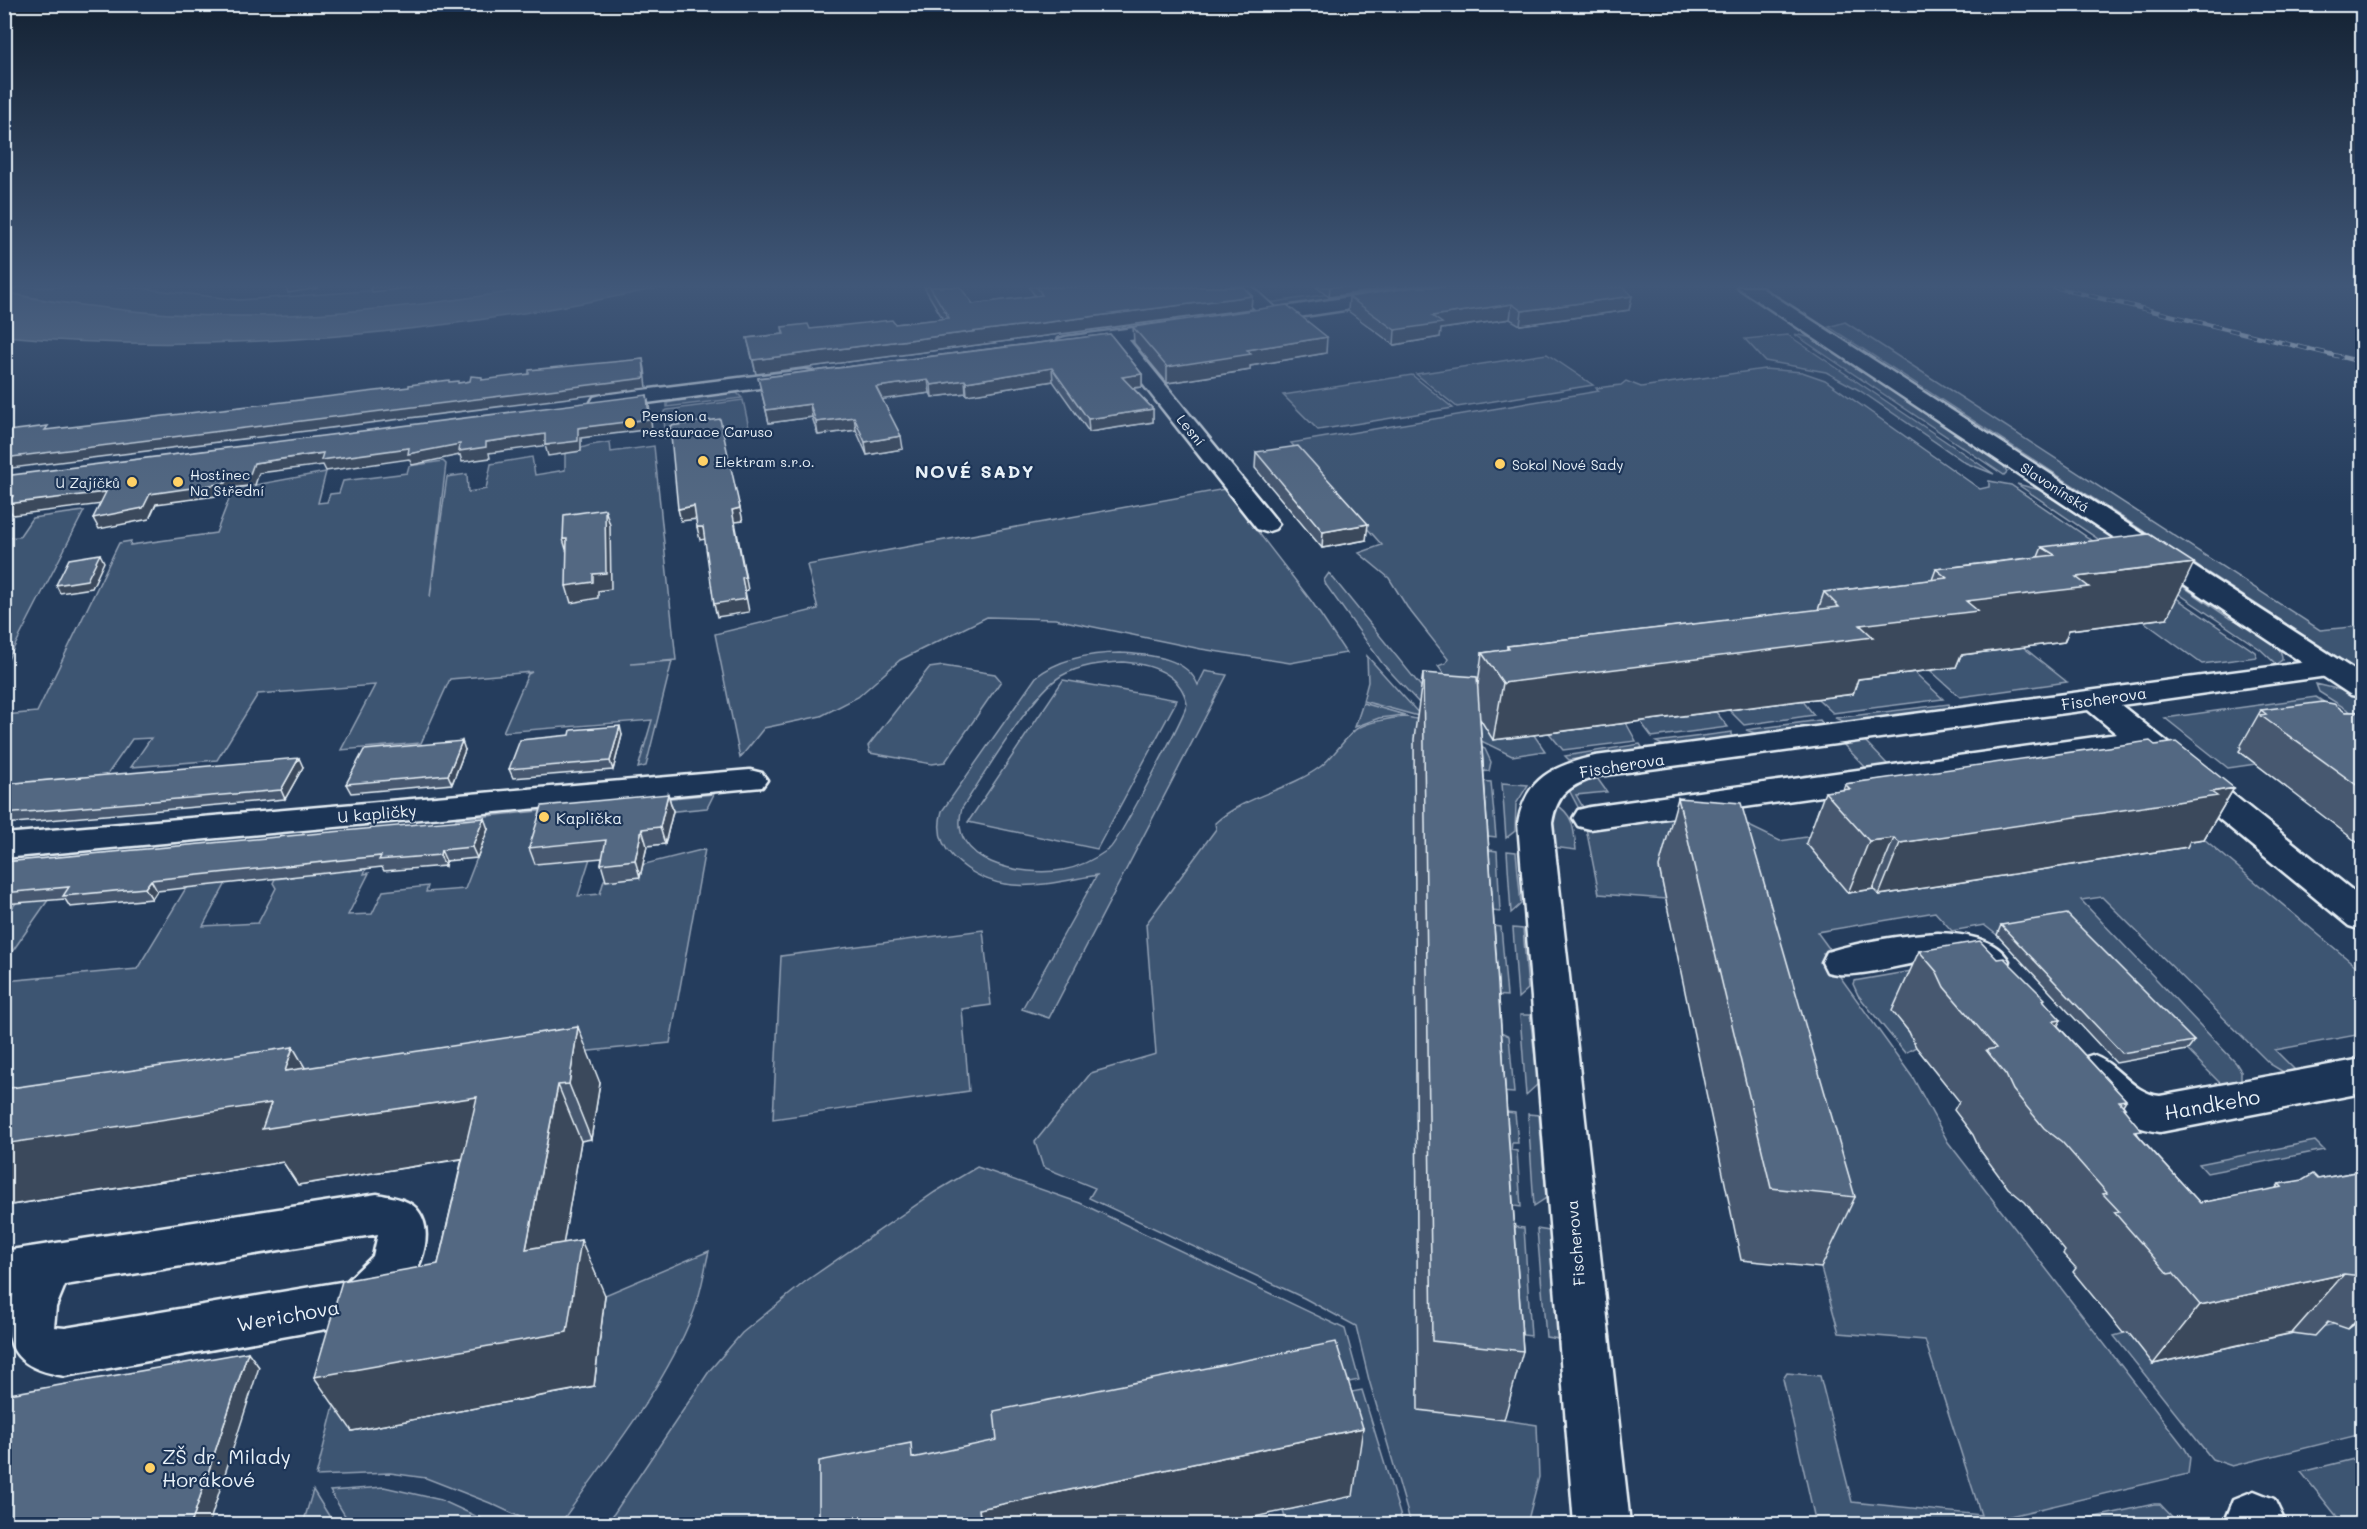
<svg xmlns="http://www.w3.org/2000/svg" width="2367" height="1529" font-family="Mali,sans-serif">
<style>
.green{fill:#3e5472;stroke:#93a2b5;stroke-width:1.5;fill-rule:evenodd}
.water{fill:#657890;stroke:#99a8ba;stroke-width:1.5}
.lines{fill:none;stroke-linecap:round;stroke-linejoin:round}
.minor-casing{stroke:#e8f1f8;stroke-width:5}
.major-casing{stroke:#e8f1f8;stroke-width:5}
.minor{fill:#1d3557;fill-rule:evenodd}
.major{fill:#1d3557;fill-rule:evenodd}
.rail-casing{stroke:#e8f1f8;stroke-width:4.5}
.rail{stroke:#1d3557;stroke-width:3;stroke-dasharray:9;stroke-linecap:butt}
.wall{fill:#475970;stroke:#e8f1f8;stroke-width:1.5}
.shaded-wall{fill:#3a485b;stroke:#e8f1f8;stroke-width:1.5}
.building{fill:#536782;stroke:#e8f1f8;stroke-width:1.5}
.poi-dot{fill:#ffd166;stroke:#1d3557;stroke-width:2}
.labels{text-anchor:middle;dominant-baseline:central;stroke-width:4.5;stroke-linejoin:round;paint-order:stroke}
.far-poi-label{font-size:14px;fill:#e8f1f8;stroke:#1d3557;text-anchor:start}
.far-street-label{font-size:14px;fill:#e8f1f8;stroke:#1d3557}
.street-label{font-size:16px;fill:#e8f1f8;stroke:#1d3557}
.poi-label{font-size:16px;fill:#e8f1f8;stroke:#1d3557;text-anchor:start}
.far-district-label{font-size:18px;font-weight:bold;letter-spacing:1.5px;fill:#e8f1f8;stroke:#1d3557}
.near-street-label{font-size:20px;fill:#e8f1f8;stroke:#1d3557}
.near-poi-label{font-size:20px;fill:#e8f1f8;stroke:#1d3557;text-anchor:start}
</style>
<rect width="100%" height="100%" fill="#253d5d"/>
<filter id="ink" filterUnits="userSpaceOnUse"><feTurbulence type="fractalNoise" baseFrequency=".0167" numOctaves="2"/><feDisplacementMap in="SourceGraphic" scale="12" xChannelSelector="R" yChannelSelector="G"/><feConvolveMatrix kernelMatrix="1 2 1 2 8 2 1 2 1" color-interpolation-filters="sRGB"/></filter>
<g filter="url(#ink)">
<path class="green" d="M5,287H132L239,300L422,287H541C443,303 340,317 240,318C164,318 88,308 13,294L5,291Z
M1342,292L1348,296C1329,300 1283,315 1268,303Z
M1845,322L2320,630L2362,626V668L2356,669L1829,327Z
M1794,334L1817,339L2002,463L2007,472L2004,475Z
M1788,335L1994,474L1966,463L1859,390L1826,372L1765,361L1745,339Z
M1547,354L1593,385L1457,407L1416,374Z
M1764,369L1802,372L1825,380L1980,489L1989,487V481L2011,485L2255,652L2257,657L2202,664L2143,621L2166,617L1889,591L1500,706L1474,710L1534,735L1545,751L1512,756L1432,717L1382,663L1326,585L1324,580L1329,573L1427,694L1454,688L1438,666L1446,663L1448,659L1407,607L1389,578L1359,553L1382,545L1291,443L1599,391L1596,388L1621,385L1626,381L1641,387Z
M1412,375L1453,408L1318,430L1283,395Z
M724,393H737L742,398L667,407V403Z
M743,400L749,428L665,438L664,412L667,410Z
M610,442L611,452L654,446L676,660L631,664L672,661L646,766L638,768L652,720L503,732L528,674L532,672L450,679L421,743L341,750L375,685L258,694L217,760L131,767L151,738L132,739L100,785L62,779L5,784V715L37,712L119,543L131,541L130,545L216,533L233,489L326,472L318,503L327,502L330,494L339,493L343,481L407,473L409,466L443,461L446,464L430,597L447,477L467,474L468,492L486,489L491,464L532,457L535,475L565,470V453L591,445Z
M2017,484L2044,491L2107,531L2114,539L2229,618C2246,623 2283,639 2282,660L2276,664L2260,649Z
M1225,489L1312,602L1346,653L1290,663L1201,649L1055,619L987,617L900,660L858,697L821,716L764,728L740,758L715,634L818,609L807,565Z
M84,511L5,665V538L19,537L32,518Z
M2023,647L2067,682L1960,697L1930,670L1953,656Z
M1121,653C1148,655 1186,656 1198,685L1205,671L1227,675L1049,1018L1022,1009L1097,875C1044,884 997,900 953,857C940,844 937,828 942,811L1036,677C1060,658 1091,653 1121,653ZM1123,662C1151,664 1181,673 1187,704C1184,717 1117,844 1109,849C1095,859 1080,867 1063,870C1023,877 946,863 962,808C983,777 1032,693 1061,676C1080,665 1102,663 1123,662Z
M1367,656L1422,717L1363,701L1368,682Z
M943,666L995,674L1001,681L945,762L932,764L870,753L868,746L929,668Z
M1914,672L1943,699L1833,713L1817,698L1840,681Z
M1063,680L1177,700L1097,849L968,822Z
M2316,684L2341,690L2362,700V719L2319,692Z
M2316,697L2362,727L2241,747L2245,750L2240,752L2256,764L2228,768L2165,718Z
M1802,700L1814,715L1744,725L1729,710Z
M1363,703L1405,715L1379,718L1355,727Z
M1949,704L1950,707L1945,709L1845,722L1835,718Z
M1716,712L1728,727L1652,737L1640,721Z
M1407,717L1425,721L1485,749L1491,762L1489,771L1478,772L1504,1420L1537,1425L1539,1477L1527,1524H1411L1369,1380L1356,1326L1304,1298L1089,1198L1095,1188L1043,1167L1035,1142L1091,1073L1156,1054L1146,924L1216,829L1215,823C1246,795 1287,791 1320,767C1333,758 1349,732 1358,728C1374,720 1390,718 1407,717Z
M1820,720L1823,724L1818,726L1757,734L1746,730Z
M1626,723L1636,741L1563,750L1549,733Z
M1732,732V737L1664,746L1656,742Z
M1865,741L1890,767L1868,770L1843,744Z
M1640,744L1642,747L1638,750L1569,760L1565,756Z
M1597,778L1607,792L1576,795L1584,809H1579L1569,790L1579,783Z
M1469,780L1491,782L1496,837L1472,834Z
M1502,783L1528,785L1516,804L1515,831L1506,838Z
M714,794L707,808L581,820L592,852L578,896L600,894L604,880L638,877L641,865L705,849L670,1043L5,1109V981L137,969L206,855L226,883L203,926L258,923L276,888L273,883L275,879L293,877L309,846L349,871L366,869L364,874L369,873L348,915L372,914L383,891L428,886L426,892L465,889L488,829L451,832L456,819Z
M1555,804C1574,814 1574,830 1576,850L1553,847L1551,814Z
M1716,810L1780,841L1826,834L1879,895L2204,839L2362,971V1034L2275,1050L2296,1071L2285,1073L2270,1064L2102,897L2081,900L2236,1063L2241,1071V1080L2221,1084L2062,924L1997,935L1984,925L1952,931L1935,912L1817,932L1831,951L1823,953L1913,1078L1948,1142L2184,1447L2190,1457L2188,1474L1976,1524H1816L1783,1379L1787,1373L1820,1376L1852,1502L1981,1515L1925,1340L1839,1333L1821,1268L1659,868L1666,899L1599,894L1585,823Z
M1473,848L1497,851L1500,912L1476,909Z
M1507,851L1516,852L1521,904L1511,913Z
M71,867L5,962V909L12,908L23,894Z
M1477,924L1501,927L1507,996L1480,994Z
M1513,928L1523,929L1528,989L1518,998Z
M983,930L991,1005L962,1009L969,1091L773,1119L781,956Z
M1941,966L1893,1011L1909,1032L1916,1047L1905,1053L1858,995L1853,984L1854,981Z
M1520,1015H1530L1538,1084L1526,1095Z
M1497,1030L1509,1036L1514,1093L1486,1091Z
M1487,1110L1515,1113L1518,1143H1512L1511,1150L1517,1151L1521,1207L1492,1203Z
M1528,1114L1539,1115L1546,1198L1534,1206Z
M2315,1141L2324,1150L2207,1173L2199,1164Z
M977,1167L1080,1203L1345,1329L1359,1380L1230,1406L1008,1508L930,1524H607L710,1370L742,1333L806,1281L935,1192Z
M1493,1225L1524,1228L1531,1336L1499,1332Z
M1537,1229L1549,1231L1559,1339L1546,1337Z
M709,1251C704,1272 701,1294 693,1314C663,1390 607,1457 560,1524H535L490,1503L426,1478L390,1473L316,1476L348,1351L353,1430L594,1386L605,1295Z
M2362,1318V1434L2232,1466L2212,1459L2114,1336L2128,1332L2153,1364L2217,1350L2213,1344L2240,1345L2335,1324L2349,1328Z
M1362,1390L1403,1524H1287L1283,1511L1353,1495L1258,1410Z
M2362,1457V1524H2343L2301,1472Z
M384,1487L441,1500L493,1524H350L330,1491Z
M313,1490L334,1524H303Z
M2154,1504H2160L2179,1524H2064Z"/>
<path class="water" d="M541,287H663C452,332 219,357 5,336V291C34,301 67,303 98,307C246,327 395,311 541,287Z"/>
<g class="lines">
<g class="minor-casing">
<path id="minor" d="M4,287H15L4,294Z
M1231,287H1252L1283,315L1280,319H1266Z
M1116,331L1123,333L1275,519L1279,524L1275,529L1266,532L1257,529L1109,341L1106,337L1109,333Z
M2331,659L2342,662L2346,668L2342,674L2121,705L2362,898V930L2349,926L2137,751L1590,829L1578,826L1573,818L1578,810L1590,807L2117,734L2088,710L1598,776C1570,785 1557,793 1552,823L1630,1524H1574L1518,823C1526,777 1554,766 1595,756Z
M750,770L762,773L767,780L762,787L4,858V834Z
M1938,933C1963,934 1996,938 2009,961L2004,971L1990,975C1971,969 1957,960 1937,961C1903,961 1858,981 1827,972L1822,962L1827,952C1863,941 1901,935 1938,933Z
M2092,1055C2119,1064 2131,1093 2160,1096L2362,1059V1093L2160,1132C2122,1126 2089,1107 2071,1072L2077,1060Z
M377,1194C391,1197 411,1199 419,1212C438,1239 413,1286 391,1305C380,1314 367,1319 354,1324L65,1376C13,1368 0,1345 13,1293L4,1295V1251ZM378,1234L373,1256L347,1281L65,1328L54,1327L56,1307L65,1285Z
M2254,1491L2274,1499L2286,1524H2229L2226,1519L2234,1499Z"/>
</g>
<g class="major-casing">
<path id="major" d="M1416,287H1466L1457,293L1251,324L1241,318L1251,312Z
M1737,287H1760L2362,675V697L2351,695Z
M1179,322L1186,324L1189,328L1186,332L1066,349L1059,347L1056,343L1059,339L1066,337Z
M804,370L812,371L815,376L812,381L602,409L594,407L591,402L594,397L602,395Z"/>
</g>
<use href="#minor" class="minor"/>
<use href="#major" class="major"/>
<g class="rail-casing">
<path id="rail" d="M2054,287L2362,362"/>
</g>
<use href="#rail" class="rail"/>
</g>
<path class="wall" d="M924,287H960L973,304L1035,296L1029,287H1243L1252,296L1251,309L756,374L747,338L783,334L782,327L810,329L895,324L943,319Z
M1316,287H1397L1329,297Z
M1632,296L1629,310L1520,325L1510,319L1441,329L1440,337L1394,345L1348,311L1349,297Z
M1133,327L1326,353L1250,366V370L1167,383L1134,343Z
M1110,334L1142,374V387L1133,388L1153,409V422L1089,432L1053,381L967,395L966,393L932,397L930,393L882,399L903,449L867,455L856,430L818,435L812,417L769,423L758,378Z
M1256,452L1366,540L1322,548L1255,468Z
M2042,547L2167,618L2069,630L2064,642L1961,655L1956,667L1858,679L1853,694L1493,740L1480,719L1523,1351L1504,1420L1418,1410L1414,739L1423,673L1478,684L1482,653L1507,650V646L1818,610L1824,592L1932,580L1936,569L2038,557Z
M2261,710L2362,712V846L2239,751L2241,748L2240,747Z
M622,735L613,770L513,778L509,769Z
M2155,745L2234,788L2204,839L2190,841L2187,847L1879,895L1873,889L1848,893L1806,843L1825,792L1843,790L1845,784Z
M465,750L452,784L351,793L346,784Z
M303,767L285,799L4,824V784Z
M668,794L673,811L665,844L647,846L640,877L606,881L601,864L602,858L535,864L529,848Z
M1678,798L1855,1197L1821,1268L1741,1260L1659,867Z
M488,829L477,858L446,861L445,866L384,871L382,867L157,891L152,899L70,907L65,899L4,904V862Z
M2001,925L2194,1041L2187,1050L2116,1063L1997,935Z
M1919,951L1997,959L2044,1001L2058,1026L2126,1100L2123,1105L2125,1108L2124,1110L2139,1136L2200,1203L2275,1189L2279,1184L2318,1179L2362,1171V1318L2348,1329L2328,1322L2315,1336L2292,1333L2153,1364L2128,1332L2123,1333L2073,1272L2076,1268L2063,1254L2065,1251L2025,1202L2008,1188L1980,1150L1973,1135L1954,1110L1959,1101L1916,1047L1909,1032L1892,1011Z
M305,1068L600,1083L591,1139L581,1141L563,1243L605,1295L594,1386L352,1431L438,1264L462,1159L298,1185L283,1162L4,1206V1089Z"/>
<path class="shaded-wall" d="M286,287H318V288L288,293Z
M370,287H417L372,292Z
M1330,287H1397L1329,297Z
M1252,296L1251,309L756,374L753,360Z
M1632,296L1629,310L1520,325L1522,311Z
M1512,304L1510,319L1441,329L1440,337L1394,345L1395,330L1432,316Z
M1327,337L1326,353L1250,366V370L1167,383V367L1247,350Z
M643,359L645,369L647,388L4,469V458Z
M1052,368L1053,381L967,395L966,382Z
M1142,374V387L1122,389V377Z
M928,380L930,393L878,400L876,387Z
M965,380L966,393L932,397L931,385Z
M647,395L649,405L652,429L581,438V451L548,456L545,445L578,428Z
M810,404L812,417L769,423L766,410Z
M1153,409V422L1089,432L1088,419Z
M854,417L856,430L818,435L816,422Z
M545,434L549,445L489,453L490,458L462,462L460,455L412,465L409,459L326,471L323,465L259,473L255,485L233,488L231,494L156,504L149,519L99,529L93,518L150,494L228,477L254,463L323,453L486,442Z
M901,436L903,449L867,455L865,442Z
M106,492L111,503L13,515L8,508H4V497Z
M694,506L697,519L681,521L678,509Z
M740,508L743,521L735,522L748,590L745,591L749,612L717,617L714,604L732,510Z
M605,509L610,525L611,589L598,591V598L571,603L566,586L593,574Z
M1368,524L1366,540L1322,548L1323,532Z
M697,527H703L706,539L700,540Z
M563,539H567L568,556Z
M100,554L104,562L92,588L60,593L56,585Z
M2194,563L2167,618L2069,630L2064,642L1961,655L1956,667L1858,679L1853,694L1493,740L1503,683L1860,625L2076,577Z
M620,726L622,735L613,770L610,761Z
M462,741L465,750L452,784L448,775Z
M299,758L303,767L285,799L281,790Z
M2234,788L2204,839L2190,841L2187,847L1879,895L1900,843Z
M668,794L673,811L665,844L660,827Z
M484,818L488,829L477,858L472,847Z
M642,829L647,846L640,877L635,860Z
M1894,838L1873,889L1848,893L1869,841Z
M441,850L446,861L445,866L440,855Z
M151,880L157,891L152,899L145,888Z
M2061,1020L2027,1080L2053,1021Z
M578,1027L600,1083L591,1139L569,1084Z
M293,1047L325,1102L477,1097L503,1152L298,1185L283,1162L4,1206V1144L285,1071Z
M558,1085L581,1141L553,1303L526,1249Z
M581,1240L605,1295L594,1386L352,1431L314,1377Z
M2344,1274L2292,1333L2153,1364L2200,1305Z
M2362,1313V1318L2348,1329Z
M248,1352L259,1367L209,1524H191Z
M1363,1428L1353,1496L1222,1524H981L979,1509Z"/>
<path class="building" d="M930,287H960L973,304L1042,295L1037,287H1243L1252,296L753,360L747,338L784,334L782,327L808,324L810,329L892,320L895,324L949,318Z
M1415,287H1624L1632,296L1522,311L1512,304L1432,316L1442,323L1395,330L1349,297Z
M1287,305L1327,337L1247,350L1251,354L1167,367L1133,327Z
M1110,334L1142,374L1122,377L1153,409L1088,419L1052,368L966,382L965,380L931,385L928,380L876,387L901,436L865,442L854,417L816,422L810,404L766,410L758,378Z
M643,359L645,378L4,458V435L8,431L48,426L45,430L409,387V385L449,380V382L458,381V383L470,381L471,376L482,377V380L529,374V370Z
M647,395L649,419L578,428V441L545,445V434L486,442V447L459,451L460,444L408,454L409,448L321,460L323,453L254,463L250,474L228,477L226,483L150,494L143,508L93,518L106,492L7,504L13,496L4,497V476Z
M720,419L740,508L732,510L745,577L742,578L746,599L714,604L703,527H697L694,506L678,509L670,426Z
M1298,446L1368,524L1323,532L1256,452Z
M605,509L606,573L593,574V582L566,586L567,539H563L564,515Z
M2149,534L2194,563L2076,577L2089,587L1966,601L1978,611L1860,625L1873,637L1503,683L1482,653L1509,649L1507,646L1839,607L1824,592L1947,578L1936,569L2055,555L2042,547Z
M100,554L87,580L56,585L69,559Z
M1423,673L1477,677L1523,1351L1432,1341Z
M2323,702L2334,704L2345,712H2362V789L2260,715L2266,714L2261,710Z
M620,726L610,761L509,769L520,740L570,735L571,730Z
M462,741L448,775L346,784L364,750Z
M2150,741L2155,745L2176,742L2234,788L2211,792L2217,796L1900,843L1894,838L1869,841L1825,792L1850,789L1845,784Z
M299,758L281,790L4,814V784Z
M668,794L660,827L642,829L635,860L601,864L606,840L529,848L542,806Z
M1678,798L1741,803L1855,1197L1771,1188Z
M484,818L472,847L441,850L440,855L379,860L381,856L151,880L145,888L63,896L69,887L4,893V862Z
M2067,914L2194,1041L2122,1053L2001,925Z
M1980,941L1997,959L2004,958L2045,999L2043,1000L2061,1020L2053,1021L2126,1100L2119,1101L2125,1108H2123L2142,1131L2135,1132L2200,1203L2282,1187L2279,1184L2303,1180L2313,1174L2318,1179L2362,1171V1276L2344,1274L2200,1305L2173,1273L2168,1274L2114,1212L2119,1211L2103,1194L2107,1193L2062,1142L2044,1128L2013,1090L2006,1075L1986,1050L1996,1048L1944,987L1937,972L1919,951Z
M578,1027L569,1084L558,1085L526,1249L581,1240L567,1332L314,1377L342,1281L438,1264L477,1097L262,1129L271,1103L4,1144V1089L293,1047L285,1071Z
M1336,1342L1363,1428L979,1509L981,1524H819V1461L911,1443L912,1458L997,1440L994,1411Z
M248,1352L191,1524H4V1395Z"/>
</g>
<linearGradient id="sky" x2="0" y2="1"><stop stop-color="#142233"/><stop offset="0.57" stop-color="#405778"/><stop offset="1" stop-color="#405778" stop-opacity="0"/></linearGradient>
<rect width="2367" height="502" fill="url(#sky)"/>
<g class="poi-dot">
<circle cx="630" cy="423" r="6"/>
<circle cx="703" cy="461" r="6"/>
<circle cx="1500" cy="464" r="6"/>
<circle cx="132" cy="482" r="6"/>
<circle cx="178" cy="482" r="6"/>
<circle cx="544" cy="817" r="6"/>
<circle cx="150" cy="1468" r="6"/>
</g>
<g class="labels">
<g class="far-poi-label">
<text x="642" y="415">Pension a<tspan x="642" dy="16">restaurace Caruso</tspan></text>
<text x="715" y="461">Elektram s.r.o.</text>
<text x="1512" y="464">Sokol Nové Sady</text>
<text x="190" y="474">Hostinec<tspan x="190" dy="16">Na Střední</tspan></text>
<text x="120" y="482" text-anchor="end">U Zajíčků</text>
</g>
<g class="far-street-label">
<text transform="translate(1191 430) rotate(51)">Lesní</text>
<text transform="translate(2055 487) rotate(33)">Slavonínská</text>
</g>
<g class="street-label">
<text transform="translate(2104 698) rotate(-8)">Fischerova</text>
<text transform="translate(1622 765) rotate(-9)">Fischerova</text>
<text transform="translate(377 813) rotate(-5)">U kapličky</text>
<text transform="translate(1575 1243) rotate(-95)">Fischerova</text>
</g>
<g class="poi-label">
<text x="556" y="817">Kaplička</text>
</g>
<g class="far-district-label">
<text x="975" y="471">NOVÉ SADY</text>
</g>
<g class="near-street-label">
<text transform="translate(2212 1104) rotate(-10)">Handkeho</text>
<text transform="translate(288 1315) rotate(-10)">Werichova</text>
</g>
<g class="near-poi-label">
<text x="162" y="1456">ZŠ dr. Milady<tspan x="162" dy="23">Horákové</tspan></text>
</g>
</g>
<rect width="2367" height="1529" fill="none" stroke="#1d3557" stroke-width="24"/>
<rect x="12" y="12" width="2343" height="1505" fill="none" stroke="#e8f1f8" stroke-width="2" filter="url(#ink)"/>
</svg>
